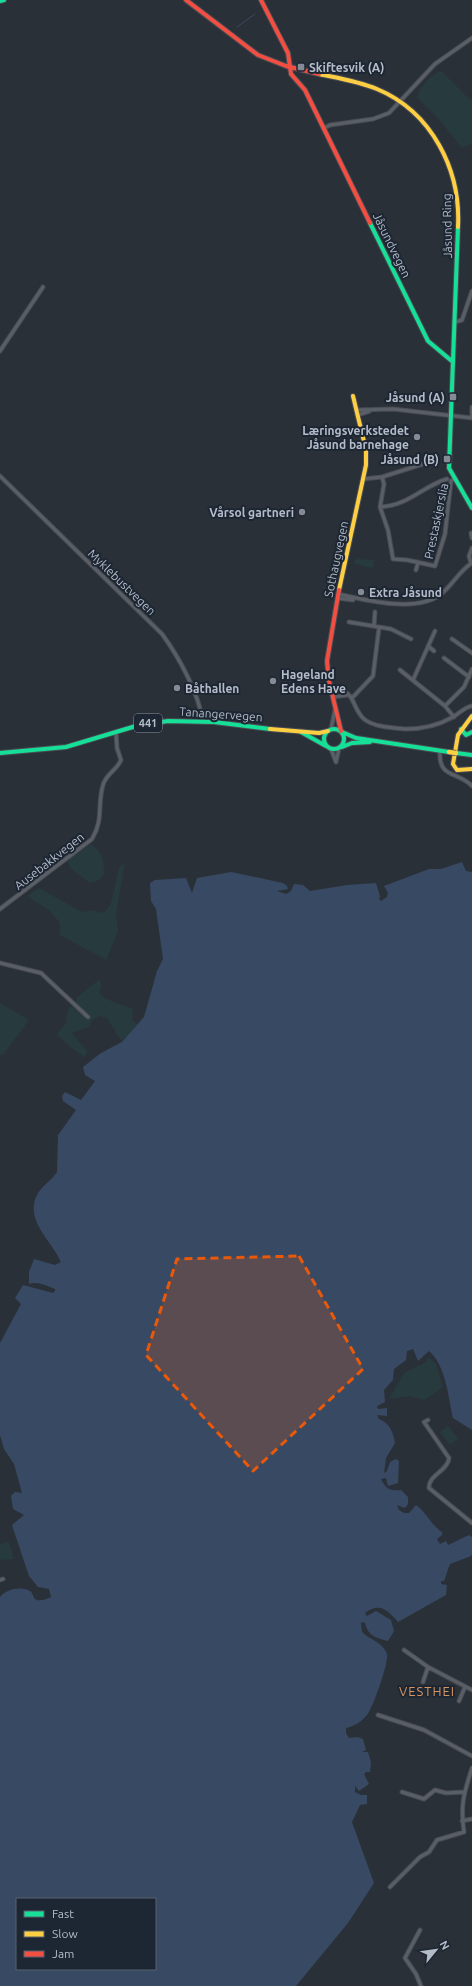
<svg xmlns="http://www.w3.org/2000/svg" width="472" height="1986" font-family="Ubuntu,sans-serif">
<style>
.green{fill:#273a3e}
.water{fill:#384963;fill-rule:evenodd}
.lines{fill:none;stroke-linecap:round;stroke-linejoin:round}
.stream{stroke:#384963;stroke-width:1}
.street-casing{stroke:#484c53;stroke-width:5}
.fast-casing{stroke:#484c53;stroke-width:6}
.slow-casing{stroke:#484c53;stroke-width:6}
.jam-casing{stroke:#484c53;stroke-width:6}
.street{stroke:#5a5e66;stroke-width:3}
.fast{stroke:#16e098;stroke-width:4}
.slow{stroke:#ffcf43;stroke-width:4}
.jam{stroke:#f24e42;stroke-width:4}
.slow-bridge-casing{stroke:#484c55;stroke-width:6;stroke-linecap:butt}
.slow-bridge{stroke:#ffcf43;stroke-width:4.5}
.marked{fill:#e8590c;fill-opacity:0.2;stroke:#e8590c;stroke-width:3;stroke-dasharray:8 5;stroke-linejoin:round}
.poi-dot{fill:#848b96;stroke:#1d2633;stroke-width:1.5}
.labels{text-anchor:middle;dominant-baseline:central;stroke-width:4;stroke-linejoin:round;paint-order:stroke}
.shield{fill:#1d2633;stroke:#878f9c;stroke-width:1}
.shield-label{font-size:11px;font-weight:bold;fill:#b4bcc9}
.poi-label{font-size:12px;font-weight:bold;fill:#b4bcc9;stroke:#1d2633;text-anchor:start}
.street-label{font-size:12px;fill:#b4bcc9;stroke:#1d2633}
.neighbourhood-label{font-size:13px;letter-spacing:1px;fill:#d59563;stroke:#1d2633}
</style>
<rect width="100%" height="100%" fill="#2a3038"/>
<path class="green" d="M441,71L470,100L472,99V143L462,148L435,115L417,97C421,86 430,75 441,71Z
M357,559L374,560L373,568L355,564L354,561Z
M91,844C103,854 104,858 104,874L99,880L90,883L70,868L68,860Z
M125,862L116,914L118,931L106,960L60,935V923L51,912L27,896L39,888L82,912L92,910L101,913L106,911L111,903L119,868Z
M100,979L101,987L99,993L104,998L133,1009L132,1020L138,1025L122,1042L107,1018L99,1016L92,1020L89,1027L72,1033L88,1052L84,1057L63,1041L57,1034L66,1023L68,1009L75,1004L77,997Z
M0,1003L29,1020L3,1055H0Z
M429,1357L436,1364L443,1387L425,1400L409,1396L389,1399L404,1373L426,1362Z
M448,1426L458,1439L450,1445L440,1432Z
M9,1542L14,1559L0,1560V1544Z"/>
<path class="water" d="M462,862L466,871L472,872V1430L453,1418C448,1396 446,1366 429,1351L418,1361L413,1349L407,1351L406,1360L394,1369L393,1380L384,1390L385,1402L377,1406L378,1409L387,1408V1416L377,1415L379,1419C390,1423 393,1432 395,1443L386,1458L384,1473L387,1471L390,1462L396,1459L399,1461L398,1483L388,1486L386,1478L381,1479C386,1489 389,1491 401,1490L408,1497V1504L405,1508L397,1505L399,1510L404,1513H409L416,1505C427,1513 431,1525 442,1532V1535L437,1539L440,1544L446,1541L448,1545L469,1535L472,1537V1554L471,1556L450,1564L444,1581H441V1584L447,1585L446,1595L398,1622C388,1610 379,1602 365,1613L367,1616L376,1611L391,1620L394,1631L388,1641C376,1638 368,1636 365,1623L361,1622L362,1632C370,1640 383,1642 387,1654C389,1662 373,1708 367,1715C361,1722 355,1726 346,1728V1733L349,1738L357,1737L363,1739L366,1750L362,1752H368L371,1762L370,1772H366L364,1774L369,1784L359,1791L355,1786V1792L361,1795H367V1804L360,1805L352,1822L374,1883L348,1923L296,1986H0V1597C7,1589 20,1586 30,1591C33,1593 33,1597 35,1599C39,1602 47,1599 51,1597L49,1589L38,1587L29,1576L12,1525L24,1515L13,1509L11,1496L15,1492L22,1493L14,1464L4,1449L0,1435V1343L21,1304L15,1298L23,1285L53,1293L55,1291V1289C47,1286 37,1281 29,1284V1272L34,1259L55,1265L61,1262C51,1240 23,1219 38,1193C43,1185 52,1180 57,1172L58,1135L76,1110L63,1101L62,1096L65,1092L81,1100L95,1081L85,1075L83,1067L101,1053L122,1042L144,1017L157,971L163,959L156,909L151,901L150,883L155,880L186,878L192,893L197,878L231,872L283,883L287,886L288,889L277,891L286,894L291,891L294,884L303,885L310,891L347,885L376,883L380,896L379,899L381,901L387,897L388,893L384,886L429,869H441ZM17,1899H155V1969H17Z"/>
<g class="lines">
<path class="stream" d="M237,27L255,14"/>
<g class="street-casing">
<path id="street" d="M324,128L330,125L373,119L389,113L435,64L472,38
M455,322L462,320L472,291
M0,351L43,287
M356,410L393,409L472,418
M357,415L370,411
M472,418V407
M0,476L162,634C179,657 199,694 203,722
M382,477L384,484L380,507L388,530L393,559L407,560L435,566L445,534L451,481L454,479
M363,479L382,477L426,463
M380,507C410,505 421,487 447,479
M471,533L472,538
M471,563L469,556L472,548
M416,570L418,562
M338,594C365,600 415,613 440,595C452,586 459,571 472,563
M337,598L353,600
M349,622L391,629L411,639
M374,626L375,612
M452,639L472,653
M428,646L434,651
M444,658L469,677
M400,670L445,706L454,717
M413,680L435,631
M332,691C356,687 351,708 364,719C373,727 394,728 406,729C423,729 439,725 453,717C460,713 465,707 472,706
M333,697L347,695
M352,698L373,676L379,628
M445,706L464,687L472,669
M331,729L335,710
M331,749L336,762
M440,751C438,779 458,771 472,786
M336,762L339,749
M0,909L92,839C104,819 97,805 103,785C106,774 117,770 121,760L117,748L116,732
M0,963L41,973L88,1017
M428,1420L424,1422L449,1458C448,1471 428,1475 429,1488L472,1523
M0,1580L3,1579
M404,1650L428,1667L472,1690
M423,1682L428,1667
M459,1701L465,1687
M378,1715L424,1730L472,1756
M402,1792L424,1799L435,1790L446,1793L464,1792
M462,1821L472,1819
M390,1887L420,1857L429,1852L437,1840L464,1832C460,1805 464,1793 472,1768
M420,1930L405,1958L416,1974L421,1986"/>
</g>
<g class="fast-casing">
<path id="fast" d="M0,1L4,0
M370,223L428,341L453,362
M458,227L449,468L472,508
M324 739a10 10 0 1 1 20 0a10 10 0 1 1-20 0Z
M461,729L466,735L472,732
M301,732L326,746
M342,732L356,738L449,752
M342,747L352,743L370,742
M0,753L66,747L136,726L168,721L214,722L270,729
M456,753L472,755"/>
</g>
<g class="slow-casing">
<path id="slow" d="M319,74C338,78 358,81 377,89C432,112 461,170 458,227
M339,590L366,465V450L353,396
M472,716L458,735L453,764L457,770L472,769
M270,729L319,733L328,731"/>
</g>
<g class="jam-casing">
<path id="jam" d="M186,0L258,55L286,66L319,74
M261,0L288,53L291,74L305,90L370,223
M339,590L327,661L329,681L341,731"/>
</g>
<use href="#street" class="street"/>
<use href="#fast" class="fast"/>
<use href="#slow" class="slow"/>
<use href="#jam" class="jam"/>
<g class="slow-bridge-casing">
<path id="slow-bridge" d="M449,752L456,753"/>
</g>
<use href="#slow-bridge" class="slow-bridge"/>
</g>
<path class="marked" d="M299,1256L363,1369L253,1471L146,1355L177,1259Z"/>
<g class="poi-dot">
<rect x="297" y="63" width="8" height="8" rx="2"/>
<rect x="449" y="393" width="8" height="8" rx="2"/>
<circle cx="417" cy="437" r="4"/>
<rect x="443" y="455" width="8" height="8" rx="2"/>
<circle cx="302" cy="512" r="4"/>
<circle cx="361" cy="592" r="4"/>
<circle cx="273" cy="681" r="4"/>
<circle cx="177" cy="688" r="4"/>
</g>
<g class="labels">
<rect class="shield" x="134" y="714" width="28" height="18" rx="3"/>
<g class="shield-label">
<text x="148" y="723">441</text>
</g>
<g class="poi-label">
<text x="309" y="67">Skiftesvik (A)</text>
<text x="445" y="397" text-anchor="end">Jåsund (A)</text>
<text x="409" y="430" text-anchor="end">Læringsverkstedet<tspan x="409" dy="14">Jåsund barnehage</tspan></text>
<text x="439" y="459" text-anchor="end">Jåsund (B)</text>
<text x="294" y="512" text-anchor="end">Vårsol gartneri</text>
<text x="369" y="592">Extra Jåsund</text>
<text x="281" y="674">Hageland<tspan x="281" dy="14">Edens Have</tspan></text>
<text x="185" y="688">Båthallen</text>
</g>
<g class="street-label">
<text transform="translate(447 226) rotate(-91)">Jåsund Ring</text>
<text transform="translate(392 245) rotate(64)">Jåsundvegen</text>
<text transform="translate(436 521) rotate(-78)">Prestaskjerslia</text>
<text transform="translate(336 559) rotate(-78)">Sothaugvegen</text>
<text transform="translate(122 582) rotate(44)">Myklebustvegen</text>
<text transform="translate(221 714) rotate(4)">Tanangervegen</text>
<text transform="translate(49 861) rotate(-38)">Ausebakkvegen</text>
</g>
<g class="neighbourhood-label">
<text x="427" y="1691">VESTHEI</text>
</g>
</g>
<rect x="16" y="1898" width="140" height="72" fill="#1d2633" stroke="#59626f"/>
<rect x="24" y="1911" width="20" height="6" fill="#16e098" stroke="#59626f"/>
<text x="52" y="1918" font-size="12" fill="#b4bcc9">Fast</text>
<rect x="24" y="1931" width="20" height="6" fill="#ffcf43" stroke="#59626f"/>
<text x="52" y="1938" font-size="12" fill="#b4bcc9">Slow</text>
<rect x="24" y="1951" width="20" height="6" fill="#f24e42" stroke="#59626f"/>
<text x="52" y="1958" font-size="12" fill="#b4bcc9">Jam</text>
<g transform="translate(436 1950) rotate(61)" stroke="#1d2633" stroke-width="3" paint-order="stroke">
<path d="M0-3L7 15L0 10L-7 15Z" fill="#b4bcc9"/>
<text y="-6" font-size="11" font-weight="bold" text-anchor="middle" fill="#b4bcc9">N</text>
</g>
</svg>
